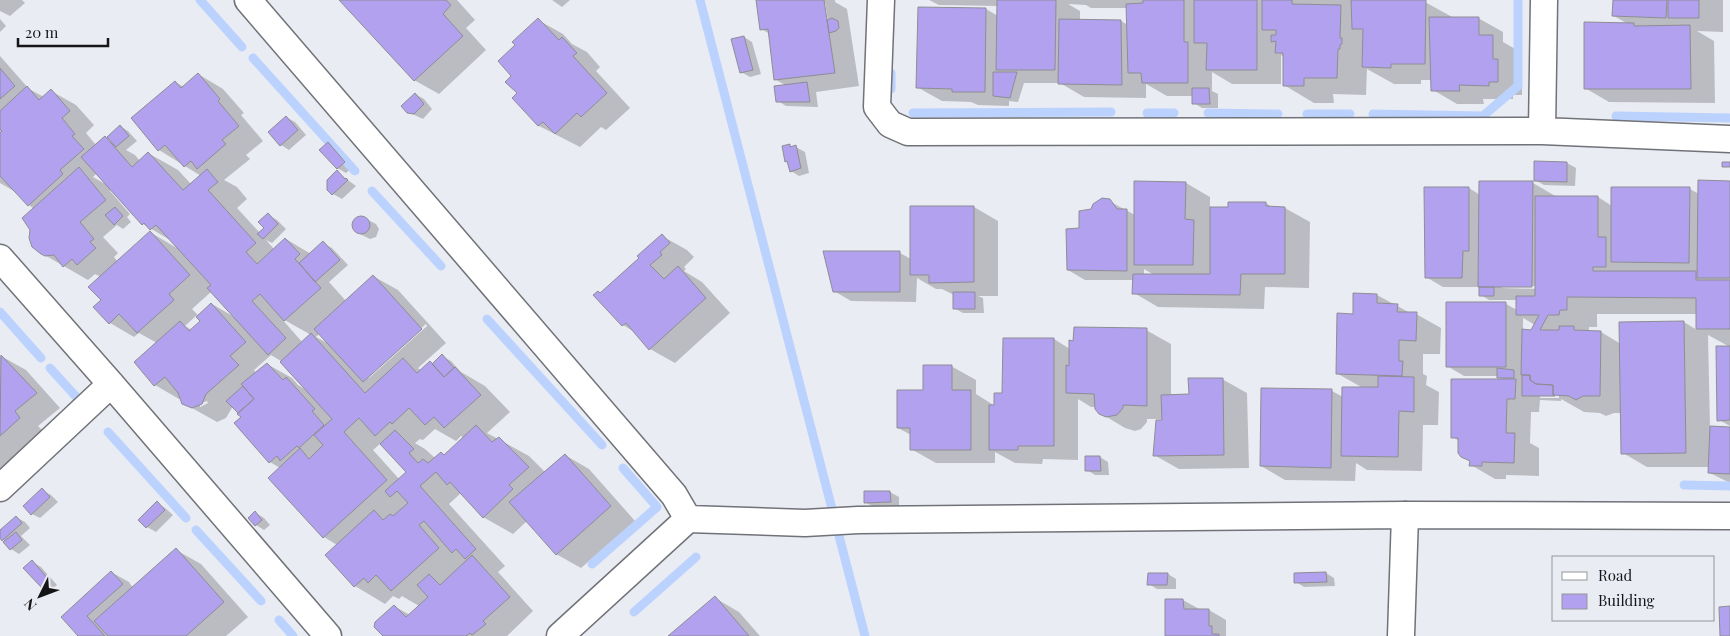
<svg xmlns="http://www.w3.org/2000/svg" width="1730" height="636" font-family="'Playfair Display',serif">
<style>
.shadow{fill:#0003;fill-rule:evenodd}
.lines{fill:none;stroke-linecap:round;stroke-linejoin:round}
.stream{stroke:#bcd2fe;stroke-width:9}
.building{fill:#b1a1ef;stroke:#8e8d94}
.street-casing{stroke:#707278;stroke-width:29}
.street{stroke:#fff;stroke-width:26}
</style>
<rect width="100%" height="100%" fill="#eaecf3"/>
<path class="shadow" d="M0,0H22L25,3L10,16L0,11Z
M340,0H457L475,20L466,28L486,50L439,94L414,80Z
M552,0H570L562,7Z
M757,0H835V2L847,9L859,86L816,92L818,107L786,106L778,101L787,86L776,80L770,34L761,29ZM823,2H825L828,21H826Z
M929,0H1401L1425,2L1454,18H1478L1503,32V42L1517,50V72L1522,75V95H1513V99H1483L1484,104H1457L1433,90L1432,80H1421V84H1394L1367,69L1366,95L1333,94L1334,103H1314L1284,85V57L1281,55V84H1232L1212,72V91L1218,94V108H1202L1194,103V96H1167L1146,84V98L1084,97L1060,83H1024L1018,102L1009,101V106L978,105L971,102L942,101L917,87L986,9L998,16V6L939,5ZM1068,4L1086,5L1091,8H1128V25L1121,21H1080V11Z
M1614,0H1723V32L1697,31L1714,41L1715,103L1609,102L1585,88L1628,24L1614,16Z
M0,19L6,26L0,32Z
M538,20L563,34L572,44L587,52L600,67L596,71L630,108L606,130L601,127L580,147L539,126L514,98L518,94L513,76Z
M744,37L752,42L761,74L750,77L741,72Z
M0,56L29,89L44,97L51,91L76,105L94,125L86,133L96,145L105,138L113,143L120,126L128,131L137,141L126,150L135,155L140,161L148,153L178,170L191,184L201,176L159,150L175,82L184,87L198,74L223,89L244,113L241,115L263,141L246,155L250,159L224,180L237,187L247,199L237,208L260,233L266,228L268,215L277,220L286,229L272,243L266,240L274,249L286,239L311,254L323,243L332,248L348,265L329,282L346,301L373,276L398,290L446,343L418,368L422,371L433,364L442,356L451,361L461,372L485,386L510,412L487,433L529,456L545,472L565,455L589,469L635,521L581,568L556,554L527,521L513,534L483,517L461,493L449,504L505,566L498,572L533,611L507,636H385L394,606L410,615L419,606L402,596L399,599L393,596L385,604L355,586L326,555L337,545L324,537L270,478L280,468L270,462L240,413L233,406L226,418L217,422L183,403L181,398L179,399L155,385L157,343L139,333L134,337L110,323L102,300L101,277L95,274L88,280L41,253L34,209L29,205L19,194L0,183ZM97,173L107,185L93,177ZM111,189L143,224L175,243L180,250L150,232L118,262L114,257L118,253L103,237L117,225L123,229L131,222L127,217L130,214L110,191ZM212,291L236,318L212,304L199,316L192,309ZM197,315L202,321L192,330L185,326ZM281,318L311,335L303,343ZM426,324L427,326L369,378L367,376ZM320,333L329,344L316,337ZM271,355L281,361L306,390L298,385L292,378L267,364L257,374L254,370ZM207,401L208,403L200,407V404ZM435,429L456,441L461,436L464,438L445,455L441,453L435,458L425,449L415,443L420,439L423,440ZM381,443L408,472L400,480L373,450Z
M415,94L424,99L432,109L423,119L408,112Z
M286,117L295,122L306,135L289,150L281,145Z
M328,144L336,149L353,167L346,173L337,168Z
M790,146L796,147L805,152L809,173L799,176L791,171L789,162L786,161Z
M1535,163H1567L1576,168L1575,186L1544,185L1535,180Z
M337,172L356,186L342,199L333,194Z
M1730,182V347L1708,335L1710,427L1730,428V483L1710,473V467H1647L1623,453L1622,413H1614L1606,416L1600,413L1584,412L1561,399V401L1540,400L1539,412H1531L1530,443L1539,448V476L1506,475V479H1495L1471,465V462L1465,458L1459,441L1453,437L1502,380L1498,376H1464L1447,366L1506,304L1517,310V300H1489L1481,295V287H1443L1426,277L1469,188L1480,195L1533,183L1557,197H1598L1612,206L1690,189L1699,194ZM1502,286H1538V289L1502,288ZM1597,314H1697V330L1684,322L1621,344L1601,332H1589V327H1597ZM1523,318L1535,325L1531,332L1523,331ZM1540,395H1559V398H1540Z
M1186,183L1210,197V208H1230L1266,203L1273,208H1285L1310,222L1309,288L1265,287L1264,309L1158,307L1134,293V280H1085L1068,270L1080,230L1092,210L1107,200L1135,215ZM1144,269L1154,275H1144Z
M974,207L998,221V296H978L983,298L984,313H963L954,308V295L942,289H936L917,278L916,302L851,301L834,291L900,253L911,259Z
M362,217L376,224L379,229L376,237L370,239L354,231L353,225L356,219Z
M662,236L687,250L694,257L684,267L686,269L684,271L702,282L730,313L675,363L650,349L636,333L623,325L595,295L601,294Z
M1377,295L1412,314H1416L1441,328L1440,354H1423V374L1427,376L1426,385L1439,392L1438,425H1423L1422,471L1367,470L1356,463L1355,481L1285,480L1261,466L1262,390L1332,391L1343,397L1363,388L1338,374L1354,315Z
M1146,330L1171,344V396H1190L1222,379L1247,393L1249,468L1179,469L1154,455L1163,419H1147V422L1141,429L1135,431L1125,428L1100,413L1096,407H1091L1078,399V460L1043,459L1042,464L1015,463L995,452V463H936L911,449V435L898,428L924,392L951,366L976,380V394L995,406L1004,394L1054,339L1070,349Z
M1730,347V426L1719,420Z
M1,356L26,370L60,408L38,426L44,432L0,485V357Z
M1100,457L1108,462L1109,475H1095L1087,470Z
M42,490L51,495L58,502L40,518L32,514Z
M890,492L899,497V507H874L865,502Z
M157,503L165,508L173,515L156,532L147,527Z
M256,513L264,518L270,525L264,530L256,525L250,518Z
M16,517L25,522L30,528L21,536L30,545L19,554L11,549L0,536V531Z
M176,550L201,564L248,617L226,636H80L62,617L111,572L129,582L133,588Z
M32,562L41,567L57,585L50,591L42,586Z
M1326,573L1334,578L1335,586L1304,587L1296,582Z
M1168,574L1176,579V589H1157L1149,584Z
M715,598L739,612L760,636H670Z
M1183,600L1201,610H1209L1226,620V636H1166Z"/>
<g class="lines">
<path class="stream" d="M200,0L242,47
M700,0L865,636
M253,58L355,171
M891,73V89
M913,113L1111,112
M1147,113H1174
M1208,113L1278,114
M1307,114H1350
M1373,114L1483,116L1518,86V0
M1616,116L1730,118
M372,191L441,266
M0,312L41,358
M487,319L602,445
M50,368L80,401L76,405
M108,432L186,518
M1684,485L1730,486
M196,530L261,601
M592,564L657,507L623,468
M634,612L696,557
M279,620L293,636"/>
</g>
<path class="building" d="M339,0H446L451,5L443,14L463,36L414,81Z
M756,0H824L835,73L774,80L768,29L760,30Z
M997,0H1056L1055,70H996Z
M1143,0H1184V42H1188V83H1142L1141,73H1128L1126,4L1143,3Z
M1194,0H1257V70H1206L1207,43H1194Z
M1262,0H1292V4L1341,5L1340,38H1342V44L1340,45V49H1338L1337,78H1304V86H1283V53H1275L1276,41L1271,42V35H1276V30H1262Z
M1351,0H1426L1425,64H1391V68L1362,67L1363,29H1352Z
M1613,0H1667L1666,18L1612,16Z
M1668,0H1699V18H1668Z
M918,7L986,8L985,92H952V89L916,88Z
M1429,17H1479V35H1493V59H1498V82H1489V86L1459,85L1460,91H1431Z
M538,18L559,40L562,37L577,53L573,56L607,93L581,117L577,113L555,134L543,122L538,126L512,98L517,93L505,82L511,76L498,61L515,45L512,42Z
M832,18L838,21L839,28L836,31L829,33L827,20Z
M1059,19L1121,20L1122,85L1058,84Z
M1584,22L1634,23V26L1690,25L1691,89H1584Z
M744,36L753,70L740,73L731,39Z
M0,68L15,86L0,99Z
M993,72H1017L1010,98L993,96Z
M198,73L220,99L218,101L239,126L222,140L226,144L197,169L191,161L184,167L165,145L158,151L131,118L175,81L181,88Z
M807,82L810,102H776L774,86Z
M27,86L39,100L51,89L70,111L62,118L75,134L72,136L84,149L60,170L63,174L28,206L0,176V133L2,131L0,129V111Z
M1192,88H1209L1210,104H1192Z
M415,93L424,104L414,114L407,113L401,106Z
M286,116L298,130L280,146L268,132Z
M120,125L129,136L116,147L107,137Z
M105,136L132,167L148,152L183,190L207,169L218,182L208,190L256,243L246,252L257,264L285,238L300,254L295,259L321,288L284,321L260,294L252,301L286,338L268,355L207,288L211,285L156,225L150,230L144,223L142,225L81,157Z
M328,142L345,162L337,169L319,150Z
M790,144V147L796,145L801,168L790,172L787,161L785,162L782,146Z
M1534,161L1567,162V182L1534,181Z
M1722,162H1730V167H1722Z
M79,167L106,200L80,222L94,239L90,242L96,248L77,265L72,259L63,267L54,255L45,256L41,254L32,247L29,238L30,230L22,218Z
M337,170L345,179L346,178L348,180L332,195L327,190V180Z
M1698,180L1730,181V278H1697Z
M1134,181L1186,182L1185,219L1194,220L1193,265H1134Z
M1479,181H1533L1532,287H1478Z
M1424,187H1469V251H1463L1462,278H1425Z
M1611,187H1690L1689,263L1611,262Z
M1535,196H1598V237H1606V267H1593V271H1696V280H1730V329H1696V298L1567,297V310H1560L1559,315H1548L1540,330H1559V326H1574V330L1601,331L1600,396H1583L1576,400L1569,396L1553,395V385L1536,384L1530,380V375H1521L1522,329L1531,330L1539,315H1516V296H1535Z
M1102,198L1110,199L1117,209H1127V271L1067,270L1066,229L1079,228V211L1091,209L1093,204Z
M1228,202H1266V206L1285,207V274H1241L1240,295L1132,294L1133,274H1210V207H1228Z
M910,206H974V282L929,283V275H910Z
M115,207L123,216L114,225L105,215Z
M268,213L278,224L263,239L257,234L264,228L258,222Z
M352 225a9 9 0 1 1 18 0a9 9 0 1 1-18 0Z
M150,231L190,275L169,294L174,300L137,333L119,314L109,324L93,307L101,300L88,287Z
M662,234L670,243L660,252L662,255L650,265L664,279L678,266L706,298L649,350L626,323L622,326L593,295L598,291L600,293L639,258L637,256Z
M323,241L340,260L315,282L299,263Z
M823,251H900V292H833Z
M373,275L422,329L363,382L314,329Z
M1479,287H1494V296H1479Z
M953,292H975V309H953Z
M1353,293L1377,294V303L1398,304L1397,312H1417L1416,341L1399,340V361H1403L1402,376L1336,374L1337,313L1353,314Z
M1446,302H1506V367H1446Z
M211,303L246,342L230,356L239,365L206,394L202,404L192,408L182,404L178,393L165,377L154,386L134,362L180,321L189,331L200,321L196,317Z
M1684,321L1686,453L1621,454L1619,322Z
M1074,327L1147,328V406L1123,405V408L1117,415L1106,417L1099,414L1095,409L1094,394L1066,393V365L1069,366V340L1073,341Z
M311,333L365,393L403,358L417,373L430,361L444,377L455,367L481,395L444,428L434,417L425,425L409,408L392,424L390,422L375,436L359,418L344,432L387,480L323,538L268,478L300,448L309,459L323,445L314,435L332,419L280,362Z
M1003,338H1054V446H1018V450H989V405H994V393H1002Z
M1716,346H1730V420L1717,421Z
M442,354L454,368L444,377L432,364Z
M1,355L37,393L15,411L20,418L0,436Z
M267,363L283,380L286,377L315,409L312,411L324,425L299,448L297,446L280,461L277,456L269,463L234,423L241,417L237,414L254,399L241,384Z
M923,365H952V390H971V450H910V428H897V390H923Z
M1497,368L1514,370V378H1497Z
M1522,375H1530V380L1536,384L1553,385V395L1555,396H1522Z
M1378,376L1414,377V412L1399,411L1398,457L1341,456L1342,387H1378Z
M1188,378H1223L1224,455L1153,456L1156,420H1162L1161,395L1189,394Z
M1451,379H1516L1515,399H1507L1506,433H1515L1514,463L1482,462V466H1469L1470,461L1461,457L1458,453V438H1451Z
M243,386L254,399L238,413L226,401Z
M1261,388L1332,389L1331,468L1260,466Z
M476,425L492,442L499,437L529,467L509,485L513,489L483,518L450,482L447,485L436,472L420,486L476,549L465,559L456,549L452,553L424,521L419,525L439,548L391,591L376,575L368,583L364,578L354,587L325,555L374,510L383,520L390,514L393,516L408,503L397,491L390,497L385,491L406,472L380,444L395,430L414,449L409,453L418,463L423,459L428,463L441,452L444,455Z
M1710,426L1730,427V474L1708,473Z
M565,454L611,506L556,555L509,502Z
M1085,456H1100L1101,471H1085Z
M42,488L50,497L31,515L23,506Z
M864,491H890L891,502L864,503Z
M157,501L165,510L146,528L138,520Z
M255,511L262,520L255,526L248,518Z
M16,516L22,523L2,541L0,538V530Z
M16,532L22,540L10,550L3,542Z
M176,548L224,602L186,636H108L94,621Z
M472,555L510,597L483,621L486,624L472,635L470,633L466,636H383L374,627L375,622L394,605L406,617L428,597L417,585L429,574L440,585Z
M32,560L49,580L41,587L23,568Z
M111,571L123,584L87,616L105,636H78L61,617Z
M1326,572L1327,582L1294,583V573Z
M1148,573H1168L1167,585H1147Z
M715,596L749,636H668Z
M1165,599H1183L1184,609H1209V626H1212V634H1219V636H1165Z
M1730,606V636H1720L1719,607Z"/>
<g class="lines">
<g class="street-casing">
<path id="street" d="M248,0L674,495L688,519
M881,0L877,107L890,124L908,132L1542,131L1730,139
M1542,131L1544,0
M0,258L111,384L328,636
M0,488L111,384
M560,636L688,519L805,523L858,520L1405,515L1730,516
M1401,636L1405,515"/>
</g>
<use href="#street" class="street"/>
</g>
<rect x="1552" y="556" width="162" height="65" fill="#eaecf3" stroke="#95969b"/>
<rect x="1562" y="572" width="25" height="8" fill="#ffffff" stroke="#95969b"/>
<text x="1598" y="581" font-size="15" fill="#151518">Road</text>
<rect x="1562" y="594" width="25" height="15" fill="#b1a1ef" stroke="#95969b"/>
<text x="1598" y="606" font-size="15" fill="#151518">Building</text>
<g transform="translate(40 596) rotate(228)" stroke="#eaecf3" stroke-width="4" paint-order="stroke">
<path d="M0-4L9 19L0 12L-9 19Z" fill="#151518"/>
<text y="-8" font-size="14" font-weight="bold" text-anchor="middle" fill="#151518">N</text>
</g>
<path d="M18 38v8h90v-8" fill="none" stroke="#151518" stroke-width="2.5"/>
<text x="25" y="38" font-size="15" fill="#151518" stroke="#eaecf3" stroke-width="4" paint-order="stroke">20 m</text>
</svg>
